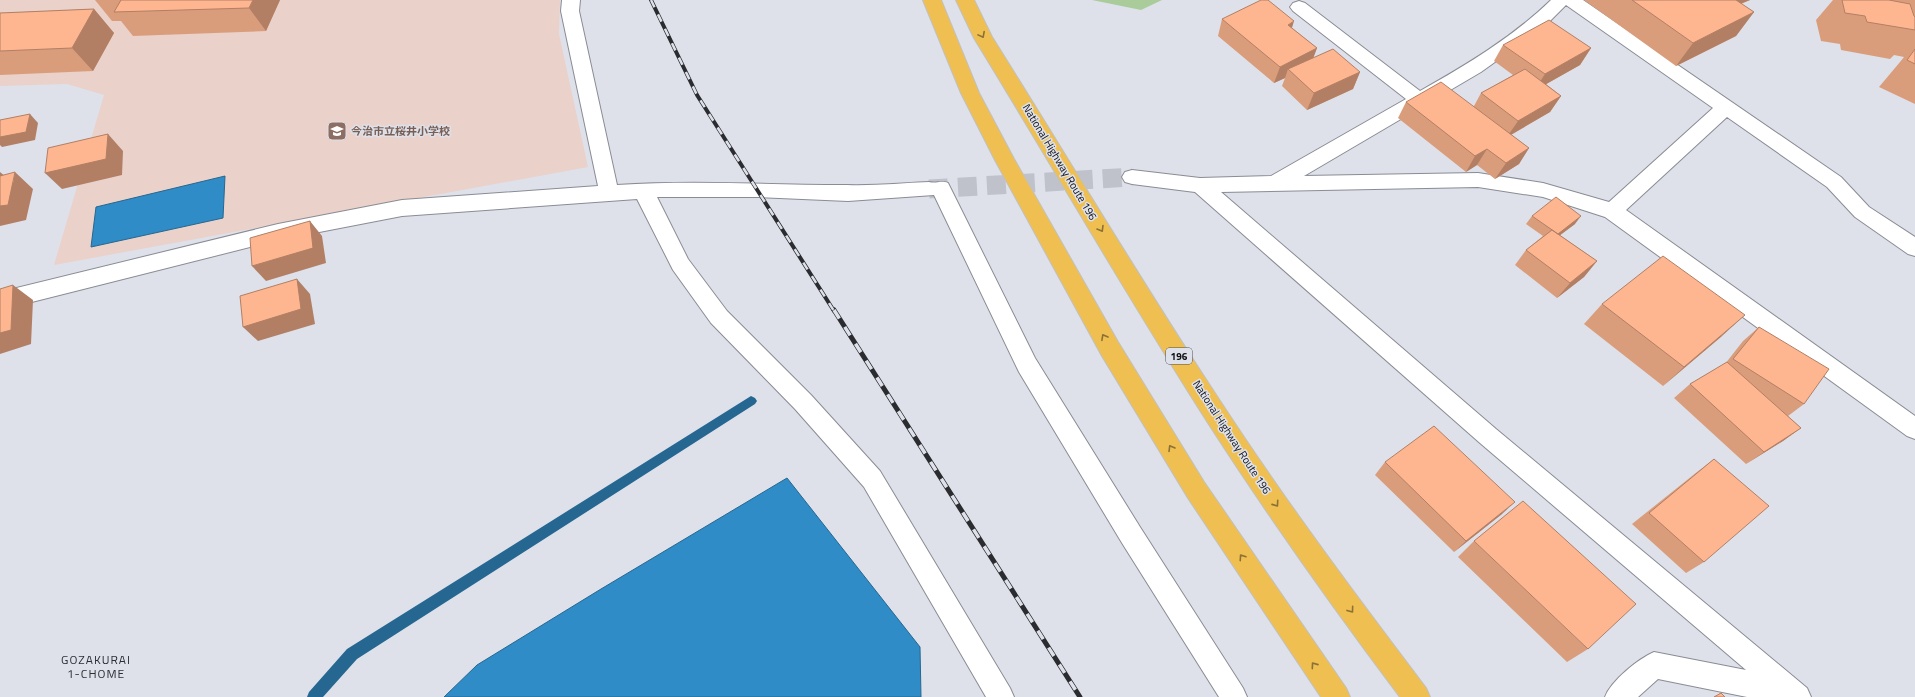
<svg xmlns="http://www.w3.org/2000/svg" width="1915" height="697" font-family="'Titillium Web','Noto Sans JP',sans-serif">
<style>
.education{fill:#ead1ca}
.green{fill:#a9cc9a}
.water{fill:#2f8cc6;stroke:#266791}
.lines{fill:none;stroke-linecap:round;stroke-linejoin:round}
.stream{fill:#266791;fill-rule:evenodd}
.minor-tunnel{stroke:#bfc2ca;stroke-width:19;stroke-dasharray:19 10;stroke-linecap:butt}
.minor-casing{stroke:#898c94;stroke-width:2}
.highway-casing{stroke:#c1c1c2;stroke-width:2}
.minor{fill:#fff;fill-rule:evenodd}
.highway{fill:#efbf51;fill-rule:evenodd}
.rail-far1-casing{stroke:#2b2c30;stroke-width:4}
.rail-casing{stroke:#2b2c30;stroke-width:5}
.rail-far1{stroke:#dee1ea;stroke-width:2.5;stroke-dasharray:8;stroke-linecap:butt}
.rail{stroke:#dee1ea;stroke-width:3.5;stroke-dasharray:10;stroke-linecap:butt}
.wall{fill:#da9d7c}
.shaded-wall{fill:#b27f65}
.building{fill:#feb690;stroke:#b27f65}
.oneway{stroke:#8b7136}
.labels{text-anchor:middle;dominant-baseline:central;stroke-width:3;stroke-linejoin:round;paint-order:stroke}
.shield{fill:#dee1ea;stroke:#4e4f54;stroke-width:1}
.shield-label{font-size:10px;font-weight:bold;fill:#101114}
.education-label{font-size:11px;font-weight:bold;fill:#785e54;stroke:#dee1ea;text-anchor:start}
.street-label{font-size:11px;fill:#101114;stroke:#dee1ea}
.neighbourhood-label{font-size:12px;letter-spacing:1px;fill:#2b2e34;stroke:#dee1ea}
</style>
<rect width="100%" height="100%" fill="#dee1ea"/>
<path class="education" d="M0,0H560L559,34L588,167L54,265L104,95L67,84L0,86Z"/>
<path class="green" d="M1092,0H1162L1141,10Z"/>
<path class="water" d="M225,176L223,218L91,247L96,207Z
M787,478L920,647L921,697H444L477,665L601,589Z"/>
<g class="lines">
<path class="stream" d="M751,396L755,398L757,401L755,404L357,659L323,697H307L309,692L347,649Z"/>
<path class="minor-tunnel" d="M929,189L1132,177"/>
<g class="minor-casing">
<path id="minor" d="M562,0H580L579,11L617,185C694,180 770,185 847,185C874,186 902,183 929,182C936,184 941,180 948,183L1035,358L1140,527L1243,688L1247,697H1219L1122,543L1019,372L934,195L848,201L758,197H657L688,259L727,311L811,395L880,471L1010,688L1014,697H986L864,487L795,409L711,323L673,270L637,199L402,216L278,240L0,310V292L278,224L402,200L598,186L561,11Z
M1551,0H1583L1841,177L1869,207L1915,237V256L1908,254L1855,217L1827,187L1727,117L1626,210L1915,416V439L1907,436L1605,217L1543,197L1478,187L1221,192L1496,429L1807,688L1811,697H1747L1658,679L1638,697H1605C1611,681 1638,659 1654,652L1746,670L1480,443L1195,192L1132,184L1125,182L1122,177L1125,172L1132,170L1200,178L1271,176L1406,99L1293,11L1290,7L1293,3L1299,1L1305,3L1420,91C1466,65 1513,37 1551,0ZM1566,5L1713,108L1609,202L1543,183L1478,173L1304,176L1481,72L1545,26Z"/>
</g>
<g class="highway-casing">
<path id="highway" d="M923,0H941L979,93L1014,159L1118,342L1204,482L1346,688L1350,697H1321L1188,498L1102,356L995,160L961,93Z
M956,0H974L992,37C1070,161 1145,288 1226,410C1289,506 1357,597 1426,688L1430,697H1400C1334,609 1270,519 1210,426C1128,298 1053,167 974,38Z"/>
</g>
<use href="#minor" class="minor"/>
<use href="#highway" class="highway"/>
<g class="rail-far1-casing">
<path id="rail-far1" d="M651,0L697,95L834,311"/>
</g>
<g class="rail-casing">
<path id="rail" d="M834,310L1080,697"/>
</g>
<use href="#rail-far1" class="rail-far1"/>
<use href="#rail" class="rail"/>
</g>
<path class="wall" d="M95,0H280L266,31L133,36L121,21H112Z
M1584,0H1750L1741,4L1754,12L1736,36L1676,66Z
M1833,0H1915V104L1879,87L1900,62L1904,57L1894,55L1890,59L1841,50L1840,44L1821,41L1816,20Z
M94,9L114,33L93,71L0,75V13Z
M1222,19L1292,28L1317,48L1313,58L1360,72L1353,89L1307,110L1282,86L1285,78L1274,83L1218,36Z
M1503,45L1591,48L1580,65L1546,84L1561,96L1550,112L1511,135L1529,148L1519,164L1495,179L1477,165L1466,172L1398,118L1406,102L1474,106L1481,93L1513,75L1494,61Z
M1532,216L1575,224L1560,235L1597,261L1584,277L1557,298L1515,265L1526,250L1543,236L1526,224Z
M1602,304L1722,336L1663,386L1584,324Z
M1759,327L1804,404L1788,416L1801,428L1783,441L1746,464L1674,398L1690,384L1725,364L1743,341Z
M1714,459L1704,562L1686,573L1632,524L1697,472Z
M1385,462L1502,514L1454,552L1375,475Z
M1474,541L1588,649L1567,662L1458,557Z"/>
<path class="shaded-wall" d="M253,0H280L266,31L249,8Z
M1721,0H1750L1709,16Z
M94,9L114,33L93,71L72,48Z
M1754,12L1736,36L1676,66L1693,43Z
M1294,21L1289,38L1288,25Z
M1317,48L1311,64L1288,69L1285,78L1274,83L1280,67Z
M1591,48L1580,65L1534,91L1545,74Z
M1360,72L1353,89L1307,110L1314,93Z
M1561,96L1550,112L1507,137L1518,121Z
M30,114L38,123L35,140L2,147L0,145V137Z
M108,134L123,151L122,175L62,189L45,173Z
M1529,148L1519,164L1495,179L1506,163Z
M1487,149L1477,165L1466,172L1475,156Z
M0,172L13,183L15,172L33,189L26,220L0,226Z
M1581,216L1575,224L1551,242L1557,234Z
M310,221L322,236L326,263L266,281L252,266Z
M1597,261L1584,277L1557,298L1570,283Z
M297,279L310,294L315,324L258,341L243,327Z
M13,285L33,300L31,344L0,354V333Z
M1745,315L1722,336L1663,386L1684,367Z
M1801,428L1783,441L1746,464L1764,452Z
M1515,502L1502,514L1454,552L1466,541Z"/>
<path class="building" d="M121,0H253L249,8L114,12Z
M1261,0H1268L1294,21L1288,25L1317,48L1280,67L1222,19Z
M1632,0H1736L1754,12L1693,43Z
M1842,0H1889L1910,4L1914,16L1915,17V30L1867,22L1865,16L1845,13Z
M94,9L72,48L0,51V13Z
M1549,20L1591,48L1545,74L1503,45Z
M1333,49L1360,72L1314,93L1288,69Z
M1915,49V64L1907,60Z
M1525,69L1561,96L1518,121L1481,93Z
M1441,82L1529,148L1506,163L1487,149L1475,156L1406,102Z
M30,114L26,132L0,137V120Z
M108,134L106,159L45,173L48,148Z
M15,172L8,205L0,206V176Z
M1556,197L1581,216L1558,234L1532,216Z
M310,221L313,248L252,266L250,238Z
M1552,230L1597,261L1570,283L1526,250Z
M1663,256L1745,315L1684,367L1602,304Z
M297,279L301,309L243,327L240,296Z
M13,285L11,330L0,333V289Z
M1759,327L1829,369L1804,404L1733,359Z
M1727,362L1801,428L1764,452L1690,384Z
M1434,426L1515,502L1466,541L1385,462Z
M1714,459L1769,506L1704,562L1649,513Z
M1523,501L1636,604L1588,649L1474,541Z
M1721,693L1725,697H1714Z"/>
<defs><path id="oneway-chevron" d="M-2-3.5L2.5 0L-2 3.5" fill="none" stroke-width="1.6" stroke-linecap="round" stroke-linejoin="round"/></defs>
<g class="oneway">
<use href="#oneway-chevron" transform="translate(982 35) rotate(62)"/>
<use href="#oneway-chevron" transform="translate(1101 229) rotate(59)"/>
<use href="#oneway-chevron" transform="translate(1104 337) rotate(-119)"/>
<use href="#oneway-chevron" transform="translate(1171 448) rotate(-121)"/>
<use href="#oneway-chevron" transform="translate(1276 504) rotate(55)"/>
<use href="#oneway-chevron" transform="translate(1242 557) rotate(-124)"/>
<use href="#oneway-chevron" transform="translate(1351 610) rotate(54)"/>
<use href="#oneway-chevron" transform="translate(1314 665) rotate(-125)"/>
</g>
<defs>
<g id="school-square" transform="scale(1)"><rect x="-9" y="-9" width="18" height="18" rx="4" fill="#8d6e63" stroke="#dee1ea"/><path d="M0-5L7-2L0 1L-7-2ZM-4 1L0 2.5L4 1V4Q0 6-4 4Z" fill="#fff"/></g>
</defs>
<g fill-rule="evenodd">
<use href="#school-square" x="337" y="131"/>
</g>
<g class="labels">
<rect class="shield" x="1166" y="348" width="26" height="16" rx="3"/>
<g class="shield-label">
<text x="1179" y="356">196</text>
</g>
<g class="education-label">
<text x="351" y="131">今治市立桜井小学校</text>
</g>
<g class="street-label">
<text transform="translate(1060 162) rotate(59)">National Highway Route 196</text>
<text transform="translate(1232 437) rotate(57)">National Highway Route 196</text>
</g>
<g class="neighbourhood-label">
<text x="96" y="659">GOZAKURAI<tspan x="96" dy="14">1-CHOME</tspan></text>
</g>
</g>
</svg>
